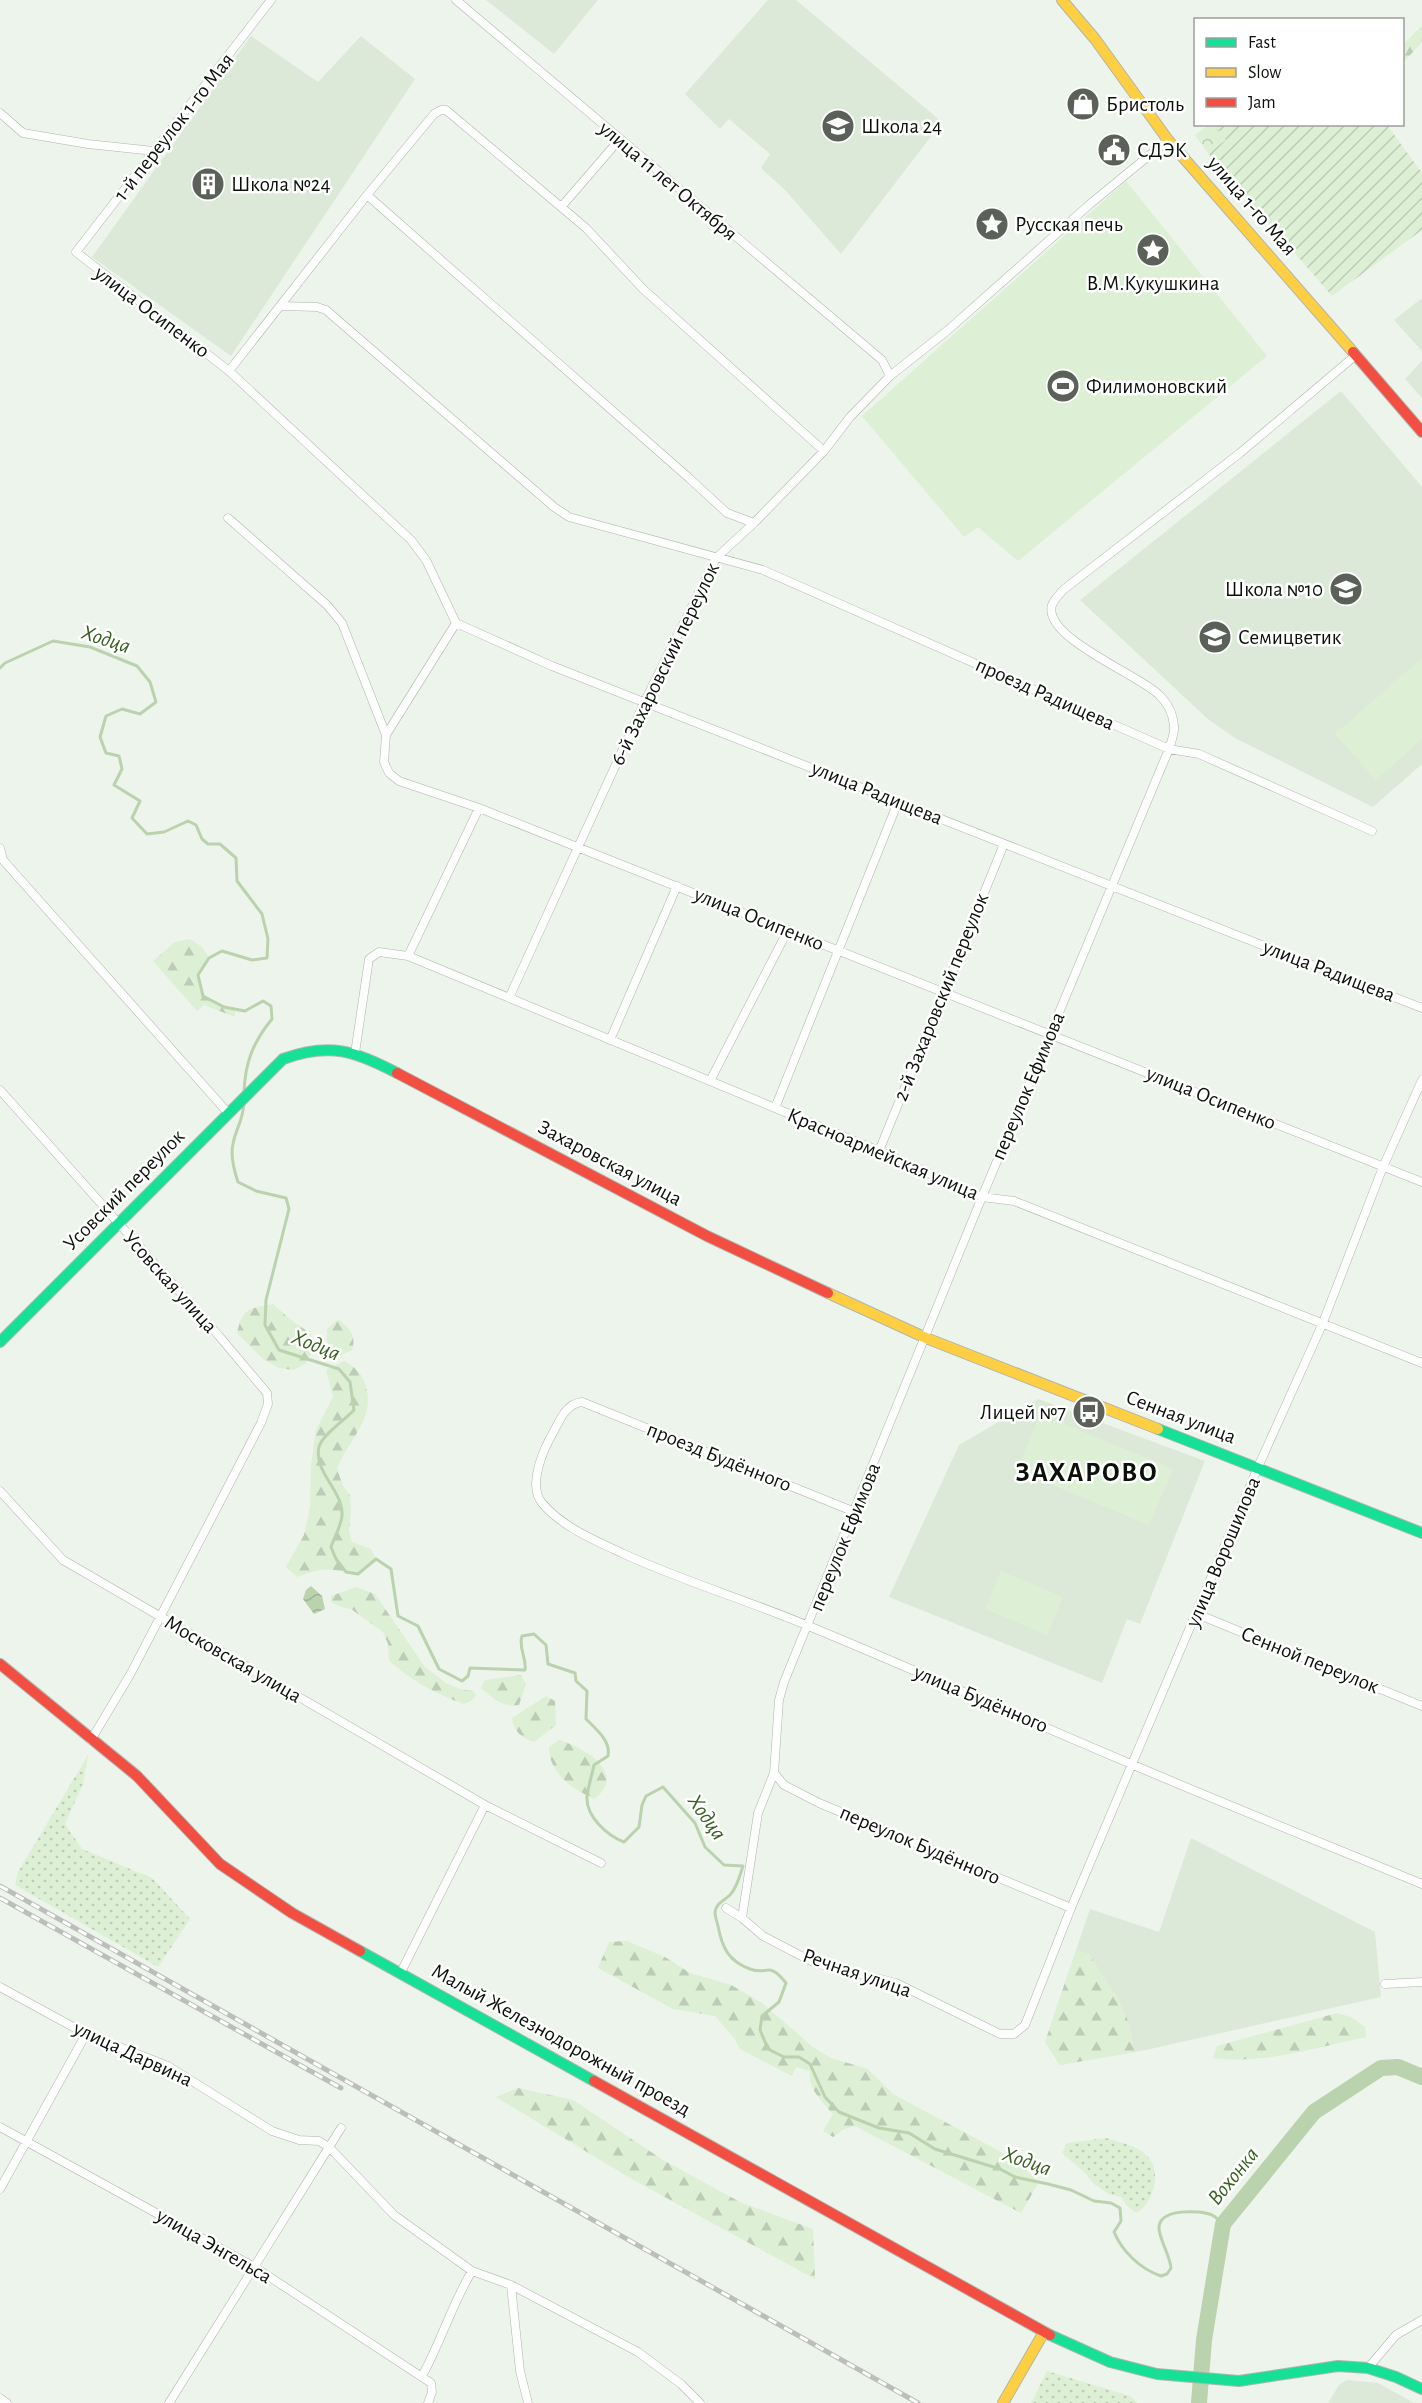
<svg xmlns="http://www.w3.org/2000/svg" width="1422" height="2403" font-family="'Alegreya Sans',sans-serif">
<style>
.built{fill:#dde9d8}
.grass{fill:url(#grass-dots)}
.forest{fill:url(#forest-firs)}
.park{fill:url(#park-crowns)}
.garden{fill:url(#garden-furrows)}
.pitch{fill:#ddefd5}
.water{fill:url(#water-waves)}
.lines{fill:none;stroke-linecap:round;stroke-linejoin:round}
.stream{stroke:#bad2ae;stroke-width:3}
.river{stroke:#bad2ae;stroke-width:16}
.street-casing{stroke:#b0b5ae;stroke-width:9}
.fast-casing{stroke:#b0b5ae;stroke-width:12}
.slow-casing{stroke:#b0b5ae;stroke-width:12}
.jam-casing{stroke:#b0b5ae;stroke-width:12}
.street{stroke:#fcfdfc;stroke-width:8}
.fast{stroke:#16e098;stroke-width:10}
.slow{stroke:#ffcf43;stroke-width:10}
.jam{stroke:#f24e42;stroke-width:10}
.rail-casing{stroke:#bcbebb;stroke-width:5}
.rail{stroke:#fff;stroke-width:3;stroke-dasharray:9;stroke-linecap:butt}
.labels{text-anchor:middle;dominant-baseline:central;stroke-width:5;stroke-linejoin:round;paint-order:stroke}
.poi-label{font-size:21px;fill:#0c100b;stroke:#fff;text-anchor:start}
.street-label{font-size:21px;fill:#0c100b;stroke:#fff}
.water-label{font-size:22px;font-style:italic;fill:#386020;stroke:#fff}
.district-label{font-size:27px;font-weight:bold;letter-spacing:1.5px;fill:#0c100b;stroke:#fff}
</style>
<defs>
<pattern id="grass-dots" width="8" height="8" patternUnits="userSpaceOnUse" patternTransform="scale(1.5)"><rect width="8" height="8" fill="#ddefd5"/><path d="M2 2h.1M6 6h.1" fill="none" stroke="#bcccb6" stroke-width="1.8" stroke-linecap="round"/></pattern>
<pattern id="forest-firs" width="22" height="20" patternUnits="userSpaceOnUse" patternTransform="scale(1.5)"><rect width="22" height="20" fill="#ddefd5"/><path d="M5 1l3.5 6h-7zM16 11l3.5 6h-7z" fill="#bcccb6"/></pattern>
<pattern id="park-crowns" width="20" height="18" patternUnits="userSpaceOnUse" patternTransform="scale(1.5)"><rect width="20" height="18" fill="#ddefd5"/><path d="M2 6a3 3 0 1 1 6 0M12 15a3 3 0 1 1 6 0" fill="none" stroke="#bcccb6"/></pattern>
<pattern id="garden-furrows" width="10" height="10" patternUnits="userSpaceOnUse" patternTransform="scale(1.5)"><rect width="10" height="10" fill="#ddefd5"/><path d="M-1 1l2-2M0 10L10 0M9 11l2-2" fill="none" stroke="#bcccb6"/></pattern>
<pattern id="water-waves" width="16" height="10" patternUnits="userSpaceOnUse" patternTransform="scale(1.5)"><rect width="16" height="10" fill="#bad2ae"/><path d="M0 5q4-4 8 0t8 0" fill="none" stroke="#9fb394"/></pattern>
</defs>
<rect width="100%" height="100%" fill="#edf4eb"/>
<path class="built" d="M486,0H598L554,54Z
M768,0H796L942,122L841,254L785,190L761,168L770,154L729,119L720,129L685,94Z
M251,36L318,82L361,36L415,79L231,356L92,257Z
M1422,298V351L1394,320Z
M1422,361V398L1405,379Z
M1341,391L1422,487V764L1373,807L1235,738L1209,720L1080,600Z
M1038,1399L1205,1461L1140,1624L1127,1619L1102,1683L889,1597L959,1445Z
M1191,1838L1375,1932L1381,1997L1146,2050L1060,2065L1045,2042L1090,1909L1159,1932Z
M1347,2380L1378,2383L1414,2403H1328L1339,2385Z"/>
<path class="grass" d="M88,1755L83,1784L65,1824L82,1849L152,1878L190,1919L158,1967L15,1885L18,1872Z
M1106,2138C1119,2142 1136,2145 1146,2155C1163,2170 1154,2202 1137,2213L1128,2207L1121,2197L1109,2194L1095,2185L1083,2171L1062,2153L1067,2143Z
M1047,2371L1130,2396L1138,2403H1031Z"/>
<path class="forest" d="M1422,25V42L1403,63V45Z
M190,939L202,947L209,958L198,975L203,996L224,1007L235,1009V1017L204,1005L197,1011L153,961L175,942Z
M273,1304L291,1320L310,1333L314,1341L313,1350L306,1363L294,1370L279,1368L263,1359L237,1333C243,1307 249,1309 273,1304Z
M338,1319C349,1327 357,1336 352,1350L341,1355H333L327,1343V1329Z
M344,1361C355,1367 361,1372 365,1384C377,1419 348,1439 337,1469L343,1486L350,1495L351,1511L349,1531L352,1542L371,1549L376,1559L358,1574C328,1569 326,1566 297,1577L286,1567L304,1535L310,1508L311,1465L316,1430L333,1397L326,1370Z
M356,1587L375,1594L425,1667L446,1683L460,1689L473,1691L476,1695L471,1701L464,1704C438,1695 408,1679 389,1660L388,1644L383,1632L351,1609L341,1607L331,1602V1596Z
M521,1675L526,1684L519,1705C503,1708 493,1698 481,1688L485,1680Z
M546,1696L555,1701L556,1725L534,1742C522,1738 513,1731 512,1718Z
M559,1740C583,1747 629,1773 594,1799C572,1788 549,1774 549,1747Z
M627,1941L665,1957L690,1973L731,1985L762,2003L814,2048L831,2058L868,2069L893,2094L1014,2159L1039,2182L1021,2213L855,2126L844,2129L833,2137L823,2131L833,2114C822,2101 807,2088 810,2071L796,2067L792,2076L740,2049L734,2038L715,2016L673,2009L598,1968L609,1942Z
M1076,1950L1089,1954L1120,2002L1129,2023L1135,2052L1060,2065L1045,2042Z
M1337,2013L1351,2017L1365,2027L1366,2037C1317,2047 1263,2065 1213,2058L1217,2046Z
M518,2088L573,2100L663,2160L740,2202L813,2229L815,2279L630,2178L496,2097Z"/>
<path class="park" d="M1209,125H1215L1227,140L1208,153L1195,135Z"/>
<path class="garden" d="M1215,125H1387L1422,173V230L1332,296L1208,153L1226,140Z"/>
<path class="pitch" d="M1126,181L1267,356L1018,561L978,527L964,537L862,416Z
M1422,658V739L1376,780L1335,734Z
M1040,1414L1173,1469L1149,1525L1017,1470Z
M1001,1571L1063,1597L1047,1635L985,1609Z"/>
<path class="water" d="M311,1586L322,1596L325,1609L314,1614L303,1599L306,1590Z"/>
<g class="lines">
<path class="stream" d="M0,668L5,663L53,641L90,647L137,666L150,682L156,702L140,714L122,709L106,716L100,737L106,753L119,756L122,769L114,785L140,801L132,818L147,834L164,832L188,821L196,825L202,839L208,844H220L236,858L237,881L262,914L268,939L267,958L252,960L222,951L209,958L198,975L203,996L224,1007L245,1011L263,1001L271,1006L272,1019C253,1042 245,1063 244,1092
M244,1102C243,1122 236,1127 233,1144C230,1156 234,1170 238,1182L256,1191L286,1198L289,1209L266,1300L265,1325L279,1350L339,1369L350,1382L354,1410C346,1419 322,1435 319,1447C313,1472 344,1491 342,1516C341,1526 334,1538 331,1547L336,1559L346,1572L358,1574L376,1559L391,1569L398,1616L418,1626L439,1669L462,1681L468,1676L470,1668L525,1670C527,1658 518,1648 522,1636L534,1634L546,1645L548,1664L575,1673L576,1681L587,1691L586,1719C596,1729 611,1741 608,1756L594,1765C592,1775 588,1787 587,1797C586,1817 608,1836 624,1842L639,1827L642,1805L646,1796L663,1787L695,1823L705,1847L724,1865L743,1866C740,1875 737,1888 730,1895C724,1901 716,1903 715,1912C715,1917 717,1922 718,1926C722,1947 728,1961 750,1969C768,1976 768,1960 786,1983L779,2002L762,2016L760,2030L768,2049L784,2057H799L810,2064L825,2097L839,2112L879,2128L909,2133L935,2149L1000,2169L1015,2177L1048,2184L1071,2190L1094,2201L1111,2203L1120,2208L1121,2221L1114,2232C1122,2251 1140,2269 1161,2276L1167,2274L1171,2268C1170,2255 1159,2239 1159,2228C1159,2208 1200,2210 1212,2215C1216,2217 1220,2221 1223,2224"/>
<path class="river" d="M1199,2403L1204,2340L1223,2224L1314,2112L1381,2068L1398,2067L1422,2077"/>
<g class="street-casing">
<path id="street" d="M271,0L76,252L229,371L411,540L426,560L456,623
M456,0L882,360L890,376
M0,113L23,133L88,144L154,151
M367,195L689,478L727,513L754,523
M562,206L619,140
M281,306L317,307L326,310L554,507L569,517L763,570L1169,749L1199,754L1372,831
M229,371L367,195L434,114L441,110H446L586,228L643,289L824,451
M228,518L327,605L342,623L386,735L384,762L389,773L399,781L479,808L577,847L1422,1182
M456,623L552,666L1422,1008
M386,735L456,623
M0,848L3,860L229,1114
M408,956L479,808
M509,998L645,701L716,558L754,523L824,451L850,417L890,376L948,330L1090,204L1168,140
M610,1040L677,886
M355,1053L369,959L379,952L408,956L879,1151L982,1197L1014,1201L1422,1363
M710,1081L788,930
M0,1090L219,1336L267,1393L268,1404L261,1423L131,1673L91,1740
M775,1108L898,802
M879,1151L1004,844
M0,1491L63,1560L485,1805L601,1863
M855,1512L582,1402C566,1404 561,1418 554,1431C544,1448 527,1485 542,1503C562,1527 596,1541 624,1554C685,1582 750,1601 811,1627C918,1671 1024,1719 1131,1764C1227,1805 1325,1844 1422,1884
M1197,1614L1422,1706
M774,1773L784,1785L819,1803L1071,1908
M726,1908L742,1918L763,1936L815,1963L896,1983L1000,2034H1014L1025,2025L1071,1908L1258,1467L1322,1325L1383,1167L1422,1080
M742,1918L758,1813L774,1773L779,1700L784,1682L982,1197L1169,749C1171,742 1175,733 1174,726C1173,714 1167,702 1158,694C1139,675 1042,637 1052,605C1054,600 1060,594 1063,590L1240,453L1356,355
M400,1974L485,1805
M1385,1984L1422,1982
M0,1987L86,2034L168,2066L272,2131L299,2140L319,2141L330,2148L394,2215L472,2271L511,2285L638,2352L681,2384L700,2403
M0,2127L256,2268L431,2383L432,2392L428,2403
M0,2189L86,2034
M511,2285L520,2371L528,2403
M1368,2368L1396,2335L1422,2320
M422,2376C441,2342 452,2304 472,2271
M0,2398L7,2403
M169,2403L341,2128"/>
</g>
<g class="fast-casing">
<path id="fast" d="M0,1342L283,1059C330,1042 355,1051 397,1073
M1158,1429L1422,1533
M360,1951L594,2081
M1050,2335L1110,2362L1157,2374L1239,2381L1338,2366L1368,2368L1396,2377L1422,2389"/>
</g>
<g class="slow-casing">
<path id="slow" d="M1062,0L1095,39L1168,140L1353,352
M828,1293L926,1338L1158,1429
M1003,2403L1044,2332"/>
</g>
<g class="jam-casing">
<path id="jam" d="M1353,352L1422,432
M397,1073L707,1236L828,1293
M0,1664L137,1776L220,1864L292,1913L360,1951
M594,2081L1050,2335"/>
</g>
<use href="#street" class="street"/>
<use href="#fast" class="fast"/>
<use href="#slow" class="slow"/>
<use href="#jam" class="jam"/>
<g class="rail-casing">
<path id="rail" d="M0,1886L918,2403
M0,1898L341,2088"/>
</g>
<use href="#rail" class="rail"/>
</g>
<defs>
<g id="shop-disc" transform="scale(1.725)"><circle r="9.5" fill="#5b6059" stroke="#fff"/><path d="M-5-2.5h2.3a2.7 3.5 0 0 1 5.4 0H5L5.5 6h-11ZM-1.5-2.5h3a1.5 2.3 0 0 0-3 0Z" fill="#fff"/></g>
<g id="school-disc" transform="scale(1.725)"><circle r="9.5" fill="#5b6059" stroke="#fff"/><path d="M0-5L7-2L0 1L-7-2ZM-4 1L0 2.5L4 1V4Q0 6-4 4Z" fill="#fff"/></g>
<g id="civic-disc" transform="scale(1.725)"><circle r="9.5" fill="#5b6059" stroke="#fff"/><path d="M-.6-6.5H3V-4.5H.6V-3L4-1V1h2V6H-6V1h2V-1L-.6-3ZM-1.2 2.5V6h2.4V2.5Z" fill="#fff"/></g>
<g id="building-disc" transform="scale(1.725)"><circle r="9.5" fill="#5b6059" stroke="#fff"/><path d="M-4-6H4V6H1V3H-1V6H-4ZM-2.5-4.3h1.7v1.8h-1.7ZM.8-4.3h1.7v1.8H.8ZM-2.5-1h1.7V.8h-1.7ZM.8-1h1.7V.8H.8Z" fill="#fff"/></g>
<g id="sight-disc" transform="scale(1.725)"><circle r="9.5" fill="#5b6059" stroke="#fff"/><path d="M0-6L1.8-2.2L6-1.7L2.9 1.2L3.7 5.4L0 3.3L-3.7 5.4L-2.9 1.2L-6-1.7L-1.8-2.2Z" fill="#fff"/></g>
<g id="stadium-disc" transform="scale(1.725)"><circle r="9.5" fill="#5b6059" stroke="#fff"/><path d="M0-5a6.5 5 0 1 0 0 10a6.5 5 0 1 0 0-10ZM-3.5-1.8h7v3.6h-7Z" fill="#fff"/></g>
<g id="bus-disc" transform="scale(1.725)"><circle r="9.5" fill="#5b6059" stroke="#fff"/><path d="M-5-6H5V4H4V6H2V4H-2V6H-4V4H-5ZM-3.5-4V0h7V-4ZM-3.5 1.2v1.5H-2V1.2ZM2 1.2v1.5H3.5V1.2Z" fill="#fff"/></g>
</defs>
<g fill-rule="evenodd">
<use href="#shop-disc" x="1083" y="104"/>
<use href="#school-disc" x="838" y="126"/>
<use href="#civic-disc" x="1114" y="150"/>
<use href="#building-disc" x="208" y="184"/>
<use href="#sight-disc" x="992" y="224"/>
<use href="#sight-disc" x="1153" y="250"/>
<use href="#stadium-disc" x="1063" y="386"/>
<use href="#school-disc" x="1346" y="589"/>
<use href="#school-disc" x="1215" y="637"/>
<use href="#bus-disc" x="1089" y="1412"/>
</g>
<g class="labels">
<g class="poi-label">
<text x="1106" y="104">Бристоль</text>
<text x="861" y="126">Школа 24</text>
<text x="1137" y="150">СДЭК</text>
<text x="231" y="184">Школа №24</text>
<text x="1015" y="224">Русская печь</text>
<text x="1153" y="283" text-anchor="middle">В.М.Кукушкина</text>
<text x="1086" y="386">Филимоновский</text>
<text x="1323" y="589" text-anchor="end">Школа №10</text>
<text x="1238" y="637">Семицветик</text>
<text x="1066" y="1412" text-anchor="end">Лицей №7</text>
</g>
<g class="street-label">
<text transform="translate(174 127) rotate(-52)">1-й переулок 1-го Мая</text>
<text transform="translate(668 181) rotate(40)">улица 11 лет Октября</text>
<text transform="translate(1252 206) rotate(49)">улица 1-го Мая</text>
<text transform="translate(152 312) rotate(37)">улица Осипенко</text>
<text transform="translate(665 664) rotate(-64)">6-й Захаровский переулок</text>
<text transform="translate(1045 694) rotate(24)">проезд Радищева</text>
<text transform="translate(877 793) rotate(22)">улица Радищева</text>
<text transform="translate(759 919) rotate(22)">улица Осипенко</text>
<text transform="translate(1329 971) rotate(21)">улица Радищева</text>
<text transform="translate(941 997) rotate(-68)">2-й Захаровский переулок</text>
<text transform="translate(1028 1086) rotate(-67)">переулок Ефимова</text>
<text transform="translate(1211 1098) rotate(22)">улица Осипенко</text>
<text transform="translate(883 1154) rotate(23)">Красноармейская улица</text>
<text transform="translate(610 1163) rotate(28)">Захаровская улица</text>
<text transform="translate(124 1190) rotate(-45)">Усовский переулок</text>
<text transform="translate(170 1282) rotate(48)">Усовская улица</text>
<text transform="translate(1181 1417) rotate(21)">Сенная улица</text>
<text transform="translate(719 1457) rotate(22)">проезд Будённого</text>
<text transform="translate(845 1537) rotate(-68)">переулок Ефимова</text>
<text transform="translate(1223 1552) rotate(-67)">улица Ворошилова</text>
<text transform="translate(233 1659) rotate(30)">Московская улица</text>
<text transform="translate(1310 1660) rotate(22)">Сенной переулок</text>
<text transform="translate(981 1699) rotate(23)">улица Будённого</text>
<text transform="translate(920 1845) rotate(23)">переулок Будённого</text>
<text transform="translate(857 1973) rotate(19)">Речная улица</text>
<text transform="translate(561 2040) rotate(29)">Малый Железнодорожный проезд</text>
<text transform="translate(133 2054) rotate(25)">улица Дарвина</text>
<text transform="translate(214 2246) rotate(30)">улица Энгельса</text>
</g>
<g class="water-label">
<text transform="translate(106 639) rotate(18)">Ходца</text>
<text transform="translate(316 1345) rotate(22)">Ходца</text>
<text transform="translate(707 1817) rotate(55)">Ходца</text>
<text transform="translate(1027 2161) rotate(19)">Ходца</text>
<text transform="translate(1233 2176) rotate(-51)">Вохонка</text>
</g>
<g class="district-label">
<text x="1087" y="1472">ЗАХАРОВО</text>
</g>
</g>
<rect x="1194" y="18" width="210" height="108" fill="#ffffff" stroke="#9e9f9d" stroke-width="1.5"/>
<rect x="1206" y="38" width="30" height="9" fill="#16e098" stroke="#9e9f9d" stroke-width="1.5"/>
<text x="1248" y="48" font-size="18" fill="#0c100b">Fast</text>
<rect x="1206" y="68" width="30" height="9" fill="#ffcf43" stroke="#9e9f9d" stroke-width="1.5"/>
<text x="1248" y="78" font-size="18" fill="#0c100b">Slow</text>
<rect x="1206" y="98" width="30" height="9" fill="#f24e42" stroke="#9e9f9d" stroke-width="1.5"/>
<text x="1248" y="108" font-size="18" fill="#0c100b">Jam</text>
</svg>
